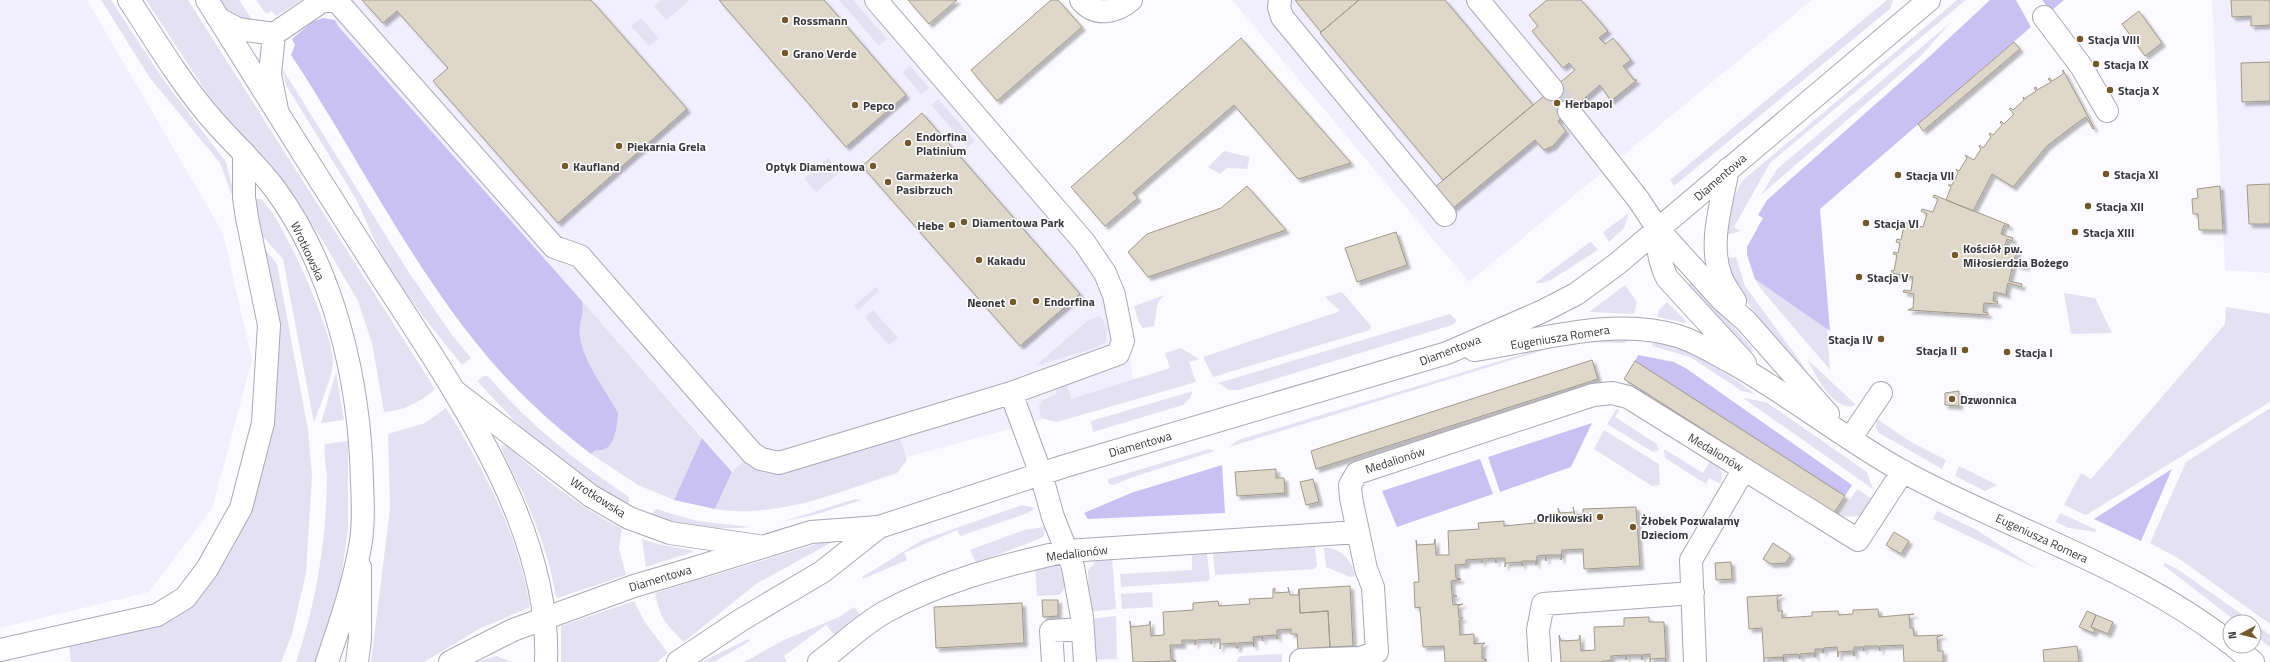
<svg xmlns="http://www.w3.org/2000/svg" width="2270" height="662" font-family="'Titillium Web',sans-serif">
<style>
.built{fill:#f1effd}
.green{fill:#e4e2f2}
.forest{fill:#c9c1f2}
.building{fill:#dfd7c9;stroke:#a1998c;filter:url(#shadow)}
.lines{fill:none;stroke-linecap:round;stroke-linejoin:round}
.minor-tunnel{stroke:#d4d3d7;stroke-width:22;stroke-dasharray:22 11;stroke-linecap:butt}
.minor-casing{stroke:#aaa8b7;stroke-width:24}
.major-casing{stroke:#aaa8b7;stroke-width:24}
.minor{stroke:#fff;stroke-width:22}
.major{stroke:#fff;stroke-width:22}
.poi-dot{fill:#72582a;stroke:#fff;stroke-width:1.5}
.labels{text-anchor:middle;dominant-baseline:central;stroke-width:3;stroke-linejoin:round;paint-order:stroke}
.poi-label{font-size:12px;font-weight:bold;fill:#38373d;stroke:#fff;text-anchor:start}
.street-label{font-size:12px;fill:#38373d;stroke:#fff}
</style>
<defs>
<filter id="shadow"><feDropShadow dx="3.5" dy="3.5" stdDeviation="1" flood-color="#0004"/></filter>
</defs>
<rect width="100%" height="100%" fill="#fbfafe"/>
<path class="built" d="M0,0H87L223,233L252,360L212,509L149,592L0,628Z
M327,0H882L1087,238L1128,340L1134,389L1024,425L753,499L735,474L338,26Z
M1232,0H1812L1469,282Z
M2212,0H2270V273L2225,270Z"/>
<path class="green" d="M101,0H111L163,79L226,162L236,200L231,193L220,163L150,78Z
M146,0H188L435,389C421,402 403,411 384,412L372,343L358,301L323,241L278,176L214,104Z
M219,0H239L251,18L253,25L227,12Z
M256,0H302L276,16L272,11L266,14Z
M661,0H690L666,20L654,6Z
M839,0H853L887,39L879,46Z
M1887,0H1893L1890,9L1674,186L1670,180Z
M1957,0H1966L1770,163L1734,227L1741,231L1726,235L1728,209L1742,181Z
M641,18L659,38L649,46L631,26Z
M1950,23L1922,55L1761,195L1777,169Z
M910,66L929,88L921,94L902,72Z
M282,68L406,268L452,335L471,358L462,365L425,319L396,279L380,252L356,199L286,85Z
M938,99L975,141L968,147L931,105Z
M1224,151L1250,157L1247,169L1227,168L1220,174L1208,167Z
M828,158L840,172L816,192L804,178Z
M257,199H261C283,218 333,332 333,362C334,372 318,411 314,423L283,259L257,230L255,202Z
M1629,213L1624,228L1609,242L1603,232Z
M1590,242L1592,243L1598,250L1551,280L1543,283H1535Z
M261,244L277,264L308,430L312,476L306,573L292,634L281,662H71L69,646L158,626L182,612L251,510Z
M1736,257L1745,286L1808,372C1776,340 1739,302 1726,258Z
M1755,279L1827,328L1830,370L1761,289Z
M1693,281L1752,348L1753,352H1750L1687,286Z
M1625,285L1637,302L1634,314L1589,312Z
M876,287L879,291L858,310L854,306Z
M1342,292L1371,326L1370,330L1213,377L1203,357L1340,311L1325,297Z
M2064,293L2095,298L2112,333L2071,334Z
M1165,295L1158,302L1154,326L1143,328L1139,323L1134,306Z
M582,301L702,438L674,500L638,485L591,454L596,450L618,413C605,388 585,365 580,337C578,324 585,313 582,301Z
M1667,302L1686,321V323L1657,317L1659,310Z
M2226,307L2270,314V402L2086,515L2064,505L2081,473L2091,479L2225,324Z
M873,310L898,338L889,345L865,318Z
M1450,314L1457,321L1452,325L1239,390H1229L1218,383Z
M1098,316L1102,318L1107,329L1106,342L1092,349L1035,366L1087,321Z
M1631,339L1624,343L1570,342L1229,447L1238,440L1268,431L1563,342L1575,340Z
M1653,339C1693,347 1723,371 1755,394L1742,391L1690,357L1652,346Z
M1181,348L1199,359L1189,362L1196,382L1057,422L1041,418L1039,406L1043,400L1057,394L1055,388L1067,385L1071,399L1170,368L1165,353Z
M1807,359L1856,405C1835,415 1815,374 1807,359Z
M336,372L344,420L321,423Z
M484,376H488C528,424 577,462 629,497V508L616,502L526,433L477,381Z
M1193,391L1190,398L1183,405L1093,432L1091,421Z
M1743,398L1766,402L1867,472L1873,489Z
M446,408C484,468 519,537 530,607L479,629L424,662H371L390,508L388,434L425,423Z
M1617,408L1619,411L1615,417L1657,444L1659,450L1653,452L1607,424Z
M2270,408V624L2178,558L2150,543L2186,462Z
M1877,419L1911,442L1946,460L1942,469L1879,433L1876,427Z
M1604,430L1659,464L1660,485L1652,486L1594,449Z
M900,439L907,460L897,473C839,492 778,519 715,509L732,472L744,461L763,473L781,474Z
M348,441V530L339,592L319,662H296C316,604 326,542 327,481C327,469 323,456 325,444Z
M506,445C541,477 580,507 622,529L619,548L626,575L558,598L556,597C550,559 537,526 522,491C518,482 502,453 501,446Z
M1209,449L1215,451L1133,477L1113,485L1109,484L1108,479Z
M1664,449L1703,473L1710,461L1717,465L1722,473L1721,484L1709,478L1706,484L1665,458Z
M1959,466L1997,485L1985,491L1955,476Z
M1857,489L1872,499L1860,516L1839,517Z
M855,499L862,500L814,515L781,522Z
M1022,505L1035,508L1028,513L960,536L957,530L904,553L907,560L863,579L862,577L922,540Z
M656,509L697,521L751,527C714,531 685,525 649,517Z
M1937,511L1975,529L2037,569L1933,519Z
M2060,513L2097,530L2095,532L2069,528L2056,522Z
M1045,527L1044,536L1039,539L976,563L970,550L1024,530Z
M843,536L756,584L684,642C665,623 661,621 655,593Z
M642,539L662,545L691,550L693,552L646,567Z
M1315,547L1317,566L1314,569L1215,575L1213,553Z
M1324,547C1341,549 1352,559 1355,576L1350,577L1326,567Z
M1192,554H1207L1210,579L1208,581L1121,587L1120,574L1192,570Z
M1112,558L1116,609L1089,612L1088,570L1097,560Z
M2165,563L2177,569L2253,622H2237L2163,565Z
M1052,564C1066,567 1069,585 1060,595L1037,596L1035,566Z
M1152,592L1153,607L1122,609L1121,594Z
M634,601L644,621L668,653L657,662H561V626Z
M854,607L862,617L836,637L826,625L784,656L787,662H744L784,640L839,617Z
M1116,616L1117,659L1091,660L1089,619Z
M2254,623L2270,635V647L2254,635Z
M748,639L750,641L714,662H701Z
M1282,654V662H1236L1240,656Z
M496,656L512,662H478L480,661Z"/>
<path class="forest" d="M1990,0H2016L2031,27L1820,209L1830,331L1755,279L1747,255V247L1763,218L1758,215L1767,200L1930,56Z
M2042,0H2064L2051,11Z
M323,18L335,20L338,26L582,301C585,313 578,324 580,337C585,365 605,388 618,413C617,427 615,453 596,450L591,454C558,429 527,401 499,370C416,277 360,159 291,55L295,45L292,39L312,22Z
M1638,355L1674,362L1687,369L1852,485L1845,496L1635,361Z
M1592,423L1571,467L1500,492L1488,457Z
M702,438L732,472L715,509L674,500Z
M1480,459L1493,494L1397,527L1382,491Z
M1222,465L1225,513L1088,519L1084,513L1131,493Z
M2172,469L2141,541L2094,519Z"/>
<path class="building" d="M362,0H591L687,109L558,223L433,81L448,68L397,11L383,23Z
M719,0H824L906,95L846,147Z
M908,0H957L929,24Z
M1051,0H1058L1082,27L997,101L971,70Z
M1295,0H1359L1321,32Z
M1359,0H1445L1533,105L1443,180L1320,33Z
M1547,0H1581L1608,31L1599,38L1605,44L1613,38L1631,60L1623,66L1634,80H1637L1611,101L1600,85L1558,121L1566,131L1553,146L1544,150L1535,140L1452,209L1434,188L1575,70L1569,63L1563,68L1532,31L1538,26L1529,15Z
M2231,0H2270V25L2251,26V16L2232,17Z
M2139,11L2162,43L2145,56L2122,24Z
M1241,38L1351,163L1298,179L1234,105L1133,193L1138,198L1105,226L1071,187Z
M2014,42L2020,49L1923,131L1918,124Z
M2270,62V101L2242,102L2241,63Z
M2063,70L2094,128L2093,129L2086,117L2077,123L2047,146L2013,187L1992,174L1973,211L1946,200L1951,187L1948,185H1952L1958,173L1956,169L1959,171L1967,158L1965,155L1974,160L1981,149L1979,147L1980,145L1983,148L1991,137L1989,134L1990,133L1993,135L2002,125L2000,122L2001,121L2004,124L2014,114L2009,109L2011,108L2013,110L2024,100L2023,97L2024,99L2036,91L2034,88L2036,87L2037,90L2051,82L2048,79L2050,78L2052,81L2063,74Z
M922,113L1080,294L1020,346L862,166Z
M2270,184V224H2249L2247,185Z
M1247,186L1286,230L1148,277L1128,252L1147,234L1221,208Z
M2220,186L2223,230H2199L2198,214H2193L2192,199L2198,198L2197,189Z
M1934,195L2009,225V227L2004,225L2001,234L2013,238L2012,241L2007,239L2004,248L2018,251L2013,261L2026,265V267L2013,264L2009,281L2022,284L2021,287L2008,283L2006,292L2007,295L1994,292L1993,301L1998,302L1997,304L1984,303L1983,312L1988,313V315L1908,310L1913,308L1914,294L1903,292L1904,290L1911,291L1913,277L1891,273L1892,270L1894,271L1897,255L1893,254L1894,252L1898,253L1900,243L1896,242L1897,239L1901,240L1904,225L1902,222L1923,227L1927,214L1921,211L1922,209L1933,212L1938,199L1933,197Z
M1396,232L1407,265L1357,282L1345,248Z
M1592,360L1598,379L1316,469L1311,451Z
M1635,361L1845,496L1834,513L1624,379Z
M1959,391V406L1945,405V393Z
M1276,469V478H1284L1285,493L1237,496L1235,472Z
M1313,479L1319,502L1306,505L1300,482Z
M1573,507L1575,515L1583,514V509L1636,507L1640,566L1584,569L1583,549L1562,550L1561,560V555H1546V561L1545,555L1537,556L1536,565V561H1522V566L1521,562L1506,563L1505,567V558H1496V563L1495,558L1482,559V563L1481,559L1466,560V564L1455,565L1456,578L1461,579L1451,581L1452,595L1457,596H1452L1453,605L1463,604L1458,606L1459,618H1463L1459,620L1460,635L1474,634V644L1485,643L1482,645V659L1487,660L1483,662H1445L1444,646L1423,647L1420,607L1415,608L1414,582H1419L1416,540L1417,545L1434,544L1435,539L1436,555H1449L1448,531L1479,529L1478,523L1504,521V526L1535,523L1534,520L1559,518L1558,508L1560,513L1574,512Z
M1894,532L1909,541L1901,554L1886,545Z
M1773,543L1791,555L1786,563L1771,564L1763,559Z
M1731,562L1732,579L1716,580L1715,563Z
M1350,586L1353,646L1330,647L1328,611L1300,613L1299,589Z
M1288,587L1290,595H1298L1299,589L1300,613L1328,611L1330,647L1298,649L1297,634H1291V629L1277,630V639L1276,635L1262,636L1263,641L1261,636L1253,637L1254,647L1252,642L1238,643V648H1236V643L1221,644L1220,649V639H1212L1211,644V639L1196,640L1195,645V640H1182V645H1170L1171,659L1176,661L1133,662L1130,621L1131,627L1149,625L1150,621L1151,636L1164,635L1163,612L1193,610V603L1218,601L1219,606L1250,604L1249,599L1273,598V589L1275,588V593L1289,592Z
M1782,595L1777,597L1778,611H1783L1782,612V618L1812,616V612L1838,611L1839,615L1853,614V610L1878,609L1879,617L1914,614L1909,615L1910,628H1913L1914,636L1943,635L1937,637L1938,651H1943V662H1904L1903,645L1880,646V651L1879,646H1864V651L1863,647H1854V656L1853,651L1839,652L1838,657L1837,647L1824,648L1823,653V649H1815V657L1814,653L1800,654V659L1798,654L1783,655L1784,662L1782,657L1765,658L1764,662L1762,628L1749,629L1747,597Z
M1042,600H1058V616L1043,617Z
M1022,603L1024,643L936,648L934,607Z
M2087,611L2096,615L2091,627L2095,629L2093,633L2079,627Z
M2096,615L2113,622L2108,634L2091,627Z
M1649,617V622H1664L1666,662L1665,658L1651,659L1650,662V654L1642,655V660L1641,655H1627L1626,660V655L1611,656V660L1600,662H1561L1559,635L1561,641L1579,640L1580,635L1581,651L1595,650L1594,627L1624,626V618Z
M2077,646L2079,662H2044L2043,650Z"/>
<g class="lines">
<path class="minor-tunnel" d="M1552,89L1569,111"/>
<g class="minor-casing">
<path id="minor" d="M336,0L554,247L580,256L752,453L761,459L779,463L1011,393L1118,354L1123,341L1114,295L1105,273L1084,242L876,0
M1081,0C1095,17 1116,13 1131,0
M1280,0L1279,7L1282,17L1445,215
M1478,0L1552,89
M2044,17L2081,66L2107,111
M219,19L238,29L274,34L321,2L334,0
M274,34L270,74L277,110
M1569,111L1638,199L1658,229L1721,299L1746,321L1828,414
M1728,169C1722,202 1708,244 1721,277C1724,285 1730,293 1735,301
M1658,229C1657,247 1659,261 1667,278L1745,363
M1474,350C1539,341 1613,316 1678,336C1697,342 1714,353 1731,362C1790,395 1843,438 1902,471C2010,530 2132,566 2230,643
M457,393L591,496L629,518L670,533L758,546
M1011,393L1041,474L1053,517L1073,567L1082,617L1085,662
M1850,439L1881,393
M2234,646L2253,662
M0,650L157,615L185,598L207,569L241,508L263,423L269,325L247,218L244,197V153
M1301,660L1360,658L1377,652L1373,587L1366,569L1351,498L1350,485L1357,473L1593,395L1612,393L1628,397L1858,540L1903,471
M357,662L360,639V567
M450,662L513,630L634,586L688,570L811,532L879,527L1065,466L1447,353L1543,311L1576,294L1617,264L1929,0
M678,662L741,620L822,572L879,527
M819,662C840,647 863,624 885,612C942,581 1004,565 1067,551L1358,532
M1053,662L1051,631L1082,629
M1540,662L1538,630L1543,604L1693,593
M1695,662L1691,560L1744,469"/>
</g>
<g class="major-casing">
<path id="major" d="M129,0C154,38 177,77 206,112C228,139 255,162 275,189C335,271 360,383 362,482C363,505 364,530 359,552C352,589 339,627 327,662
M207,0C261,87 315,173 370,259C443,375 552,519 546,662"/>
</g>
<use href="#minor" class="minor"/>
<use href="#major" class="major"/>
</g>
<g class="poi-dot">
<circle cx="785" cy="20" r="4"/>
<circle cx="2080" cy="39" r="4"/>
<circle cx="785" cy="53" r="4"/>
<circle cx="2096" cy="64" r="4"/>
<circle cx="2110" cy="90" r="4"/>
<circle cx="1557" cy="103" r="4"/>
<circle cx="855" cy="105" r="4"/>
<circle cx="908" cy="143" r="4"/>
<circle cx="619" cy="146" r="4"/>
<circle cx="565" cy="166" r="4"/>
<circle cx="873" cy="166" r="4"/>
<circle cx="2106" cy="174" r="4"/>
<circle cx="1898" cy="175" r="4"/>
<circle cx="888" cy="182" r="4"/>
<circle cx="2088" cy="206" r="4"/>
<circle cx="964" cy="222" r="4"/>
<circle cx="1866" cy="223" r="4"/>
<circle cx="952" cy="225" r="4"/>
<circle cx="2075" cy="232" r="4"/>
<circle cx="1955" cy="255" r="4"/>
<circle cx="979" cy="260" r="4"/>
<circle cx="1859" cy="277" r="4"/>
<circle cx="1036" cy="301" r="4"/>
<circle cx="1013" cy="302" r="4"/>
<circle cx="1881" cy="339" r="4"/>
<circle cx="1965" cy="350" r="4"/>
<circle cx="2007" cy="352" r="4"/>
<circle cx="1952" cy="399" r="4"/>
<circle cx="1600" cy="517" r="4"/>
<circle cx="1633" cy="527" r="4"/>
</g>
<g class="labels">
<g class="poi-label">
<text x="793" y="20">Rossmann</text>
<text x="2088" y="39">Stacja VIII</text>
<text x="793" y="53">Grano Verde</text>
<text x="2104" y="64">Stacja IX</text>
<text x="2118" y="90">Stacja X</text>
<text x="1565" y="103">Herbapol</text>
<text x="863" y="105">Pepco</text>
<text x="916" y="136">Endorfina<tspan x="916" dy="14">Platinium</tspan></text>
<text x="627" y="146">Piekarnia Grela</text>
<text x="573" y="166">Kaufland</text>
<text x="865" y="166" text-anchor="end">Optyk Diamentowa</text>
<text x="2114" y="174">Stacja XI</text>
<text x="896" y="175">Garmażerka<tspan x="896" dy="14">Pasibrzuch</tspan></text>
<text x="1906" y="175">Stacja VII</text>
<text x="2096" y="206">Stacja XII</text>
<text x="972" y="222">Diamentowa Park</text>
<text x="1874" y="223">Stacja VI</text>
<text x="944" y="225" text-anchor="end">Hebe</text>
<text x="2083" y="232">Stacja XIII</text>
<text x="1963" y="248">Kościół pw.<tspan x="1963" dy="14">Miłosierdzia Bożego</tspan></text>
<text x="987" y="260">Kakadu</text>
<text x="1867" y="277">Stacja V</text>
<text x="1044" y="301">Endorfina</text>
<text x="1005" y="302" text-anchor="end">Neonet</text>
<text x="1873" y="339" text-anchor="end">Stacja IV</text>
<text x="1957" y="350" text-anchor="end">Stacja II</text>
<text x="2015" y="352">Stacja I</text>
<text x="1960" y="399">Dzwonnica</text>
<text x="1592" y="517" text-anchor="end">Orlikowski</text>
<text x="1641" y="520">Żłobek Pozwalamy<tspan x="1641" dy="14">Dzieciom</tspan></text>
</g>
<g class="street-label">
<text transform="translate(1720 177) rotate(-41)">Diamentowa</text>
<text transform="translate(308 251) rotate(65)">Wrotkowska</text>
<text transform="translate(1560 337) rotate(-9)">Eugeniusza Romera</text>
<text transform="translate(1450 350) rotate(-21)">Diamentowa</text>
<text transform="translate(1140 444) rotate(-16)">Diamentowa</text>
<text transform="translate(1716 452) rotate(31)">Medalionów</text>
<text transform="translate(1395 460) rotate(-18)">Medalionów</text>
<text transform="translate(598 497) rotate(33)">Wrotkowska</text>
<text transform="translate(2042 538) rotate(25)">Eugeniusza Romera</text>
<text transform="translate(1077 553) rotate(-7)">Medalionów</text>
<text transform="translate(660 578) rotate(-17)">Diamentowa</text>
</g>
</g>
<g transform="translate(2242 634) rotate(263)"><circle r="19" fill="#ffffff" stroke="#afafb1"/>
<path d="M0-3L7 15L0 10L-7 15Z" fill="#72582a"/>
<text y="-6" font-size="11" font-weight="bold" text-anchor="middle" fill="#38373d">N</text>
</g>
</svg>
